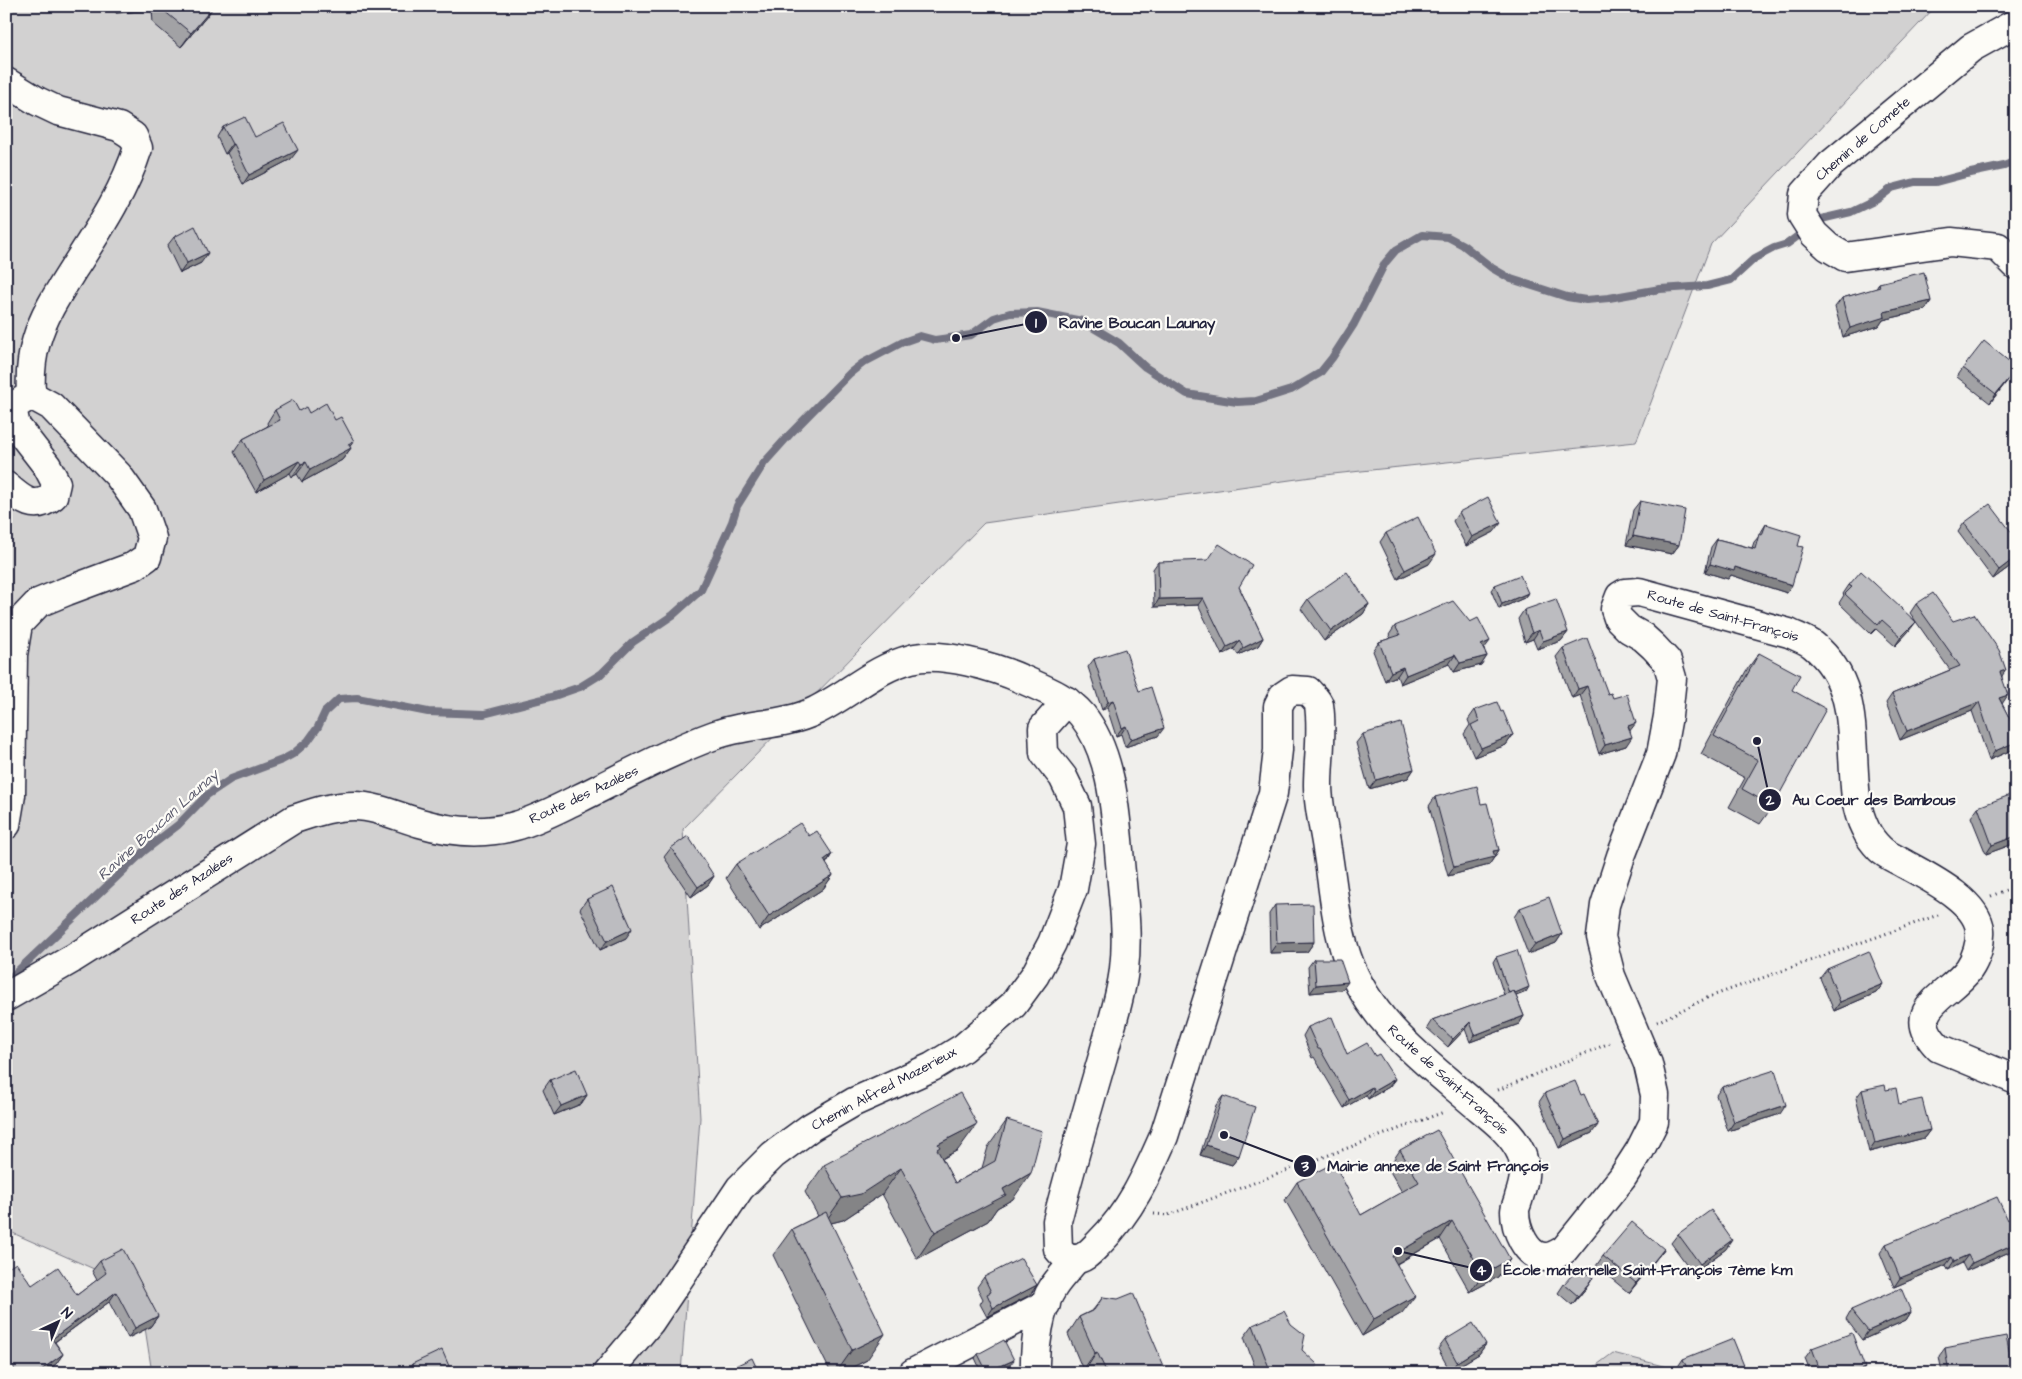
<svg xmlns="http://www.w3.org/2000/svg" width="2022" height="1379" font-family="'Architects Daughter',sans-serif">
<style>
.green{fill:#d2d1d1;stroke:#7a7a86}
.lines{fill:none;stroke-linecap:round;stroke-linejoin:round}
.stream{stroke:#737381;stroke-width:8}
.minor-casing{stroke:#22223b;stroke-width:31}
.major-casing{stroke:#22223b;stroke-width:31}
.path{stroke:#22223b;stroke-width:3;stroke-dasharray:1 4;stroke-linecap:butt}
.minor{stroke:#fdfcf7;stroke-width:28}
.major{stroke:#fdfcf7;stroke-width:28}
.wall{fill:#a2a2a5;stroke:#22223b}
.shaded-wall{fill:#848486;stroke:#22223b}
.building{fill:#bcbcc0;stroke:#22223b}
.labels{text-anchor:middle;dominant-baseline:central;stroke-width:4.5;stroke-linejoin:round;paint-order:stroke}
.street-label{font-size:14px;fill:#22223b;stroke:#fdfcf7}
.water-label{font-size:15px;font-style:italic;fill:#58586a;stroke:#fdfcf7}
.leader{fill:none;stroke:#22223b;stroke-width:2}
.callout-dot{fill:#22223b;stroke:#fdfcf7;stroke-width:2}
.mark-label{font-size:15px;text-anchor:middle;font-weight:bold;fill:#fff}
.callout-label{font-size:15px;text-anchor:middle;font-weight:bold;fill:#22223b;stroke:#fdfcf7;stroke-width:4.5;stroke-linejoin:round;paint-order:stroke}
</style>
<rect width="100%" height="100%" fill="#f0efec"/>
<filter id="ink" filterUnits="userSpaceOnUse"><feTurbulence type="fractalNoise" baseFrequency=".02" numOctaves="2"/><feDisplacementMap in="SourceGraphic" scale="10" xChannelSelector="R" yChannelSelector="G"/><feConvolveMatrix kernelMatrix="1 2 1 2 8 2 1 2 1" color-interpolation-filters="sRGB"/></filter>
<g filter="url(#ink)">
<path class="green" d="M6,6H1936L1711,244L1636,442L1333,474L984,523L683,829L700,1118L681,1373H152L139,1289L6,1230Z
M1613,1353L1690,1373H1586Z"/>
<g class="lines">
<path class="stream" d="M6,982L144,851L178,825L207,795L231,779L282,760L293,754L308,741L318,727L325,712L339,699L357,698L428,712L484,714L554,696L580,687L601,674L633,642L673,615L701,590L732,522L737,506L764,463L790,434L850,373L863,363L903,342L920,336L935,340L971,335L994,318L1010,313L1037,312L1082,321L1119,343L1145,367L1187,394L1237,402L1256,401L1291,390L1320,373L1332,358L1354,324L1385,263L1396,250L1422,235L1448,237L1463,245L1492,268L1511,279L1567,297L1586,300L1609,298L1660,289L1707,286L1731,280L1755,258L1774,248L1787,244L1821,219L1851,212L1876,200L1892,188L1915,182H1936L1966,174L2004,166L2016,161"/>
<g class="minor-casing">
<path id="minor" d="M2016,23L1971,48L1830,165L1804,194L1802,215L1814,234L1828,247L1845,257L1951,242L1998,247L2016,265
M6,82L37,101L58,111L119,127L133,136L138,148C124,192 99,229 74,268C59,292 44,314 36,342C31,359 30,377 31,395
M607,1373L650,1322L740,1188L773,1155L811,1127L854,1102L932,1067L963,1048L1013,1005L1035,975L1052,943L1073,889L1081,844L1077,806L1063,777L1044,753L1043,728L1067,701
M913,1373L1046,1304
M1035,1373C1034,1347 1039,1308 1054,1286C1060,1277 1069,1268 1076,1259"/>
</g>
<g class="major-casing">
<path id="major" d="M6,486C22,500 34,511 53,496L56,483L47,466L16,426L13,413L17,404L31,395L51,406L118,475L142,509L152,538L147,557L134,566L67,591L38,603L18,624L13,655L11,795L6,825
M6,997L72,959L294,819C313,813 332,806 354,806C376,806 399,817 420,823C451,832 483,835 515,826C537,820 557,809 578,799C623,777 668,752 715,735C747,723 784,726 815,711C847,696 875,668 911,659C940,651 996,667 1024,680C1044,689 1068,698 1082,715C1115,756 1116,823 1121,873C1124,905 1128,937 1124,969C1121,998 1110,1028 1103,1056C1087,1111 1071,1166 1057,1221L1058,1249C1062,1254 1067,1259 1074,1259C1084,1260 1092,1250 1099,1243C1131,1211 1146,1177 1164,1136L1273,793L1278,750V706L1283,696L1292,690L1308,691C1311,695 1318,700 1319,705C1323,731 1318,759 1318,785C1318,806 1324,828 1327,849C1333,884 1335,922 1347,957C1368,1019 1423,1060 1471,1101C1489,1116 1511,1131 1521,1153C1527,1168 1524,1182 1519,1197C1518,1202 1515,1207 1515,1211C1515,1228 1526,1258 1546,1257C1553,1257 1558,1253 1564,1250L1622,1178L1640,1150L1654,1122L1655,1095L1648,1064L1611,976L1601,937L1605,905L1621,856L1661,754L1668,716L1672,678L1667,661L1654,647L1643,637L1629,629L1618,618L1615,609L1620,596L1625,593L1639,592L1789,633C1797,637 1807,640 1813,645C1854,678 1851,724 1854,773C1855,792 1856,810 1865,828C1868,835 1875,844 1880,849C1886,855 1896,859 1903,863C1926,876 1977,900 1980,930C1981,943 1976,959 1969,969C1949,997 1900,1009 1939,1048L2016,1080"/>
</g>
<path class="path" d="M1991,896L2016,886
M1657,1022L1709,997L1938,915
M1498,1090L1612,1042
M1154,1214L1168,1215L1444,1112"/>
<use href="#minor" class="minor"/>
<use href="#major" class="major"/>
</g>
<path class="wall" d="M115,6H214L207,16L181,47L153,23L152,10L116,13Z
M223,127L255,137L291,159L243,184L227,153L225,154L217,137Z
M174,237L201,263L180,273L167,246Z
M1879,283L1931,301L1925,310L1883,320L1879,326L1843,337L1835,307L1842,298L1876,289Z
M1963,368L2016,370L1990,403L1957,377Z
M275,410L299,411L309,413L351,448L342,460L302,482L297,474L292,477L290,473L256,492L234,452L243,439L268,426L267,423Z
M1640,501L1679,545L1672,554L1626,545L1633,510Z
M1459,512L1494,532L1466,546L1453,521Z
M1964,523L2016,538V562L1993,579L1958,532Z
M1766,524L1787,593L1731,575L1728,579L1705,572L1711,547L1717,539L1752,548L1754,542L1760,535L1761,532Z
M1386,533L1429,564L1398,579L1380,542Z
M1158,562L1239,587L1263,638L1258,646L1238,655L1234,649L1222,655L1198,605L1154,607L1153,569Z
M1495,585L1528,593L1524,598L1499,609L1491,590Z
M1849,585L1909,631L1895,646L1876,629L1871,634L1839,603L1844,595L1843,594Z
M1308,599L1369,604L1363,614L1324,641L1301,609Z
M1916,604L1953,621L2002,676V704L2016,731V746L2014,749L1989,760L1972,711L1900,740L1886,703L1892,694L1950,670L1910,613Z
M1524,610L1568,632L1561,641L1537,649L1533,639L1525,642L1518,619Z
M1395,626L1484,649L1487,656L1481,665L1454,672L1449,664L1400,684L1397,676L1385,681L1373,651L1379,642L1391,638L1389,635Z
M1563,648L1613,698L1630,731L1626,746L1599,754L1580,695L1572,698L1556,657Z
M1759,653L1792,690L1773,806L1760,824L1729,807L1745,778L1701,754L1746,671Z
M1094,659L1139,691L1158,736L1125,747L1121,734L1116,736L1107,708L1102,710L1088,667Z
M1475,710L1501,712L1513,735L1506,745L1474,757L1464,734L1470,725L1468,720Z
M1363,734L1414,769L1408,778L1369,789L1356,743Z
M1435,797L1481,804L1499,850L1489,865L1448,876L1429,806Z
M1978,807L2016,843L1986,854L1971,817Z
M809,836L832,854L826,864L833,875L823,889L759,930L726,878L736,864Z
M671,848L714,876L708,885L691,897L664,857Z
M587,899L626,938L600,950L580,909Z
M1275,905L1314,942L1307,952L1270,953L1269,914Z
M1520,908L1562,934L1556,943L1528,954L1514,917Z
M1496,957L1526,992L1516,996L1524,1016L1519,1024L1470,1042L1465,1029L1448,1047L1427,1028L1432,1020L1504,995L1493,962Z
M1314,959L1342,990L1310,993L1308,967Z
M1827,969L1883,984L1876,993L1834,1011L1820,978Z
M1308,1027L1347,1054L1375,1056L1395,1079L1389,1087L1368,1099L1366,1095L1344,1108L1314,1057L1312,1058L1303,1036Z
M550,1080L587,1095L581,1104L554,1115L543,1090Z
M1722,1087L1780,1114L1728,1131L1716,1095Z
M1862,1090H1886L1899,1104L1930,1130L1924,1138L1869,1152L1856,1098Z
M1545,1093L1581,1095L1592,1133L1559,1148L1539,1102Z
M1223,1096L1239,1156L1232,1165L1200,1155L1216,1105Z
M1007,1120L1013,1199L997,1208L988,1221L917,1259L882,1194L843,1220L831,1223L867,1360L841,1373H831L773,1255L792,1229L818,1216L805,1192L824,1165L958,1150L942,1159L955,1183L982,1168L988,1147Z
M1400,1150L1510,1259L1498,1277L1470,1292L1440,1239L1397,1264L1402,1313L1362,1336L1285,1200L1297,1182L1361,1215L1402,1192L1388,1168Z
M2008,1220L2016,1223V1249L1966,1271L1962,1263L1948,1270L1946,1265L1894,1287L1880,1253L1886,1244Z
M1678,1234L1726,1249L1693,1273L1671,1243Z
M1664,1249L1657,1258L1629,1293L1596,1266L1603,1256Z
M100,1261L158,1316L150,1327L128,1338L109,1302L55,1342L63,1354L56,1364L44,1373H6V1262L10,1267L32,1285L77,1295L97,1280L92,1271Z
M984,1277L1030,1295L987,1317L980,1304L983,1299L977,1287Z
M1593,1278L1587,1287L1572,1305L1558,1293L1564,1284Z
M1103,1297L1167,1373H1087L1086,1369L1083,1370L1068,1334L1079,1317L1093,1310Z
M1851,1310L1911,1312L1906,1320L1862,1340L1846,1319Z
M1253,1325L1302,1350L1316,1373H1257L1244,1337Z
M1445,1340L1486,1344L1479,1354L1450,1371L1438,1349Z
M1812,1348L1861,1373H1811L1805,1358Z
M1945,1348L2014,1373H1942L1939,1356Z
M978,1354L1010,1365L1005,1367L1008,1373H982L975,1358Z
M1683,1359L1747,1373H1679L1677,1368Z
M412,1364L452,1373H406Z"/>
<path class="shaded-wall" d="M120,6H155L152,10L116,13Z
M214,6L207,16L181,47L191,33Z
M232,144H234L227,153L225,154Z
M298,150L291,159L243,184L249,175Z
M208,253L201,263L180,273L187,263Z
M1931,301L1925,310L1883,320L1879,326L1843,337L1850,328L1884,312Z
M2016,370L2010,377L1990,403L1996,394Z
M354,441L348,449L351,448L342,460L302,482L310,470Z
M299,461L290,473L256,492L264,480Z
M306,462L297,474L292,477L301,464Z
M1501,523L1494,532L1466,546L1472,537Z
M1633,536L1679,545L1672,554L1626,545Z
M1436,554L1429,564L1398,579L1405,570Z
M2016,557V562L1993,579L1999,570Z
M1710,564L1735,567L1792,585L1787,593L1731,575L1728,579L1705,572Z
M1528,593L1524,598L1499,609L1502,604Z
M1203,598L1198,605L1154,607L1159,599Z
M1369,604L1363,614L1324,641L1331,631Z
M1916,622L1909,631L1895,646L1901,637Z
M1539,630L1533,639L1525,642L1532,633Z
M1568,632L1561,641L1537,649L1543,641Z
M1263,638L1258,646L1238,655L1243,648Z
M1240,641L1234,649L1222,655L1227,647Z
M1490,641L1484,649L1481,645Z
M1455,655L1449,664L1400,684L1406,675Z
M1487,656L1481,665L1454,672L1460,663Z
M1403,667L1397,676L1385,681L1391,672Z
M2006,670L2000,679V672Z
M1587,686L1580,695L1572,698L1578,689Z
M2008,695L2002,704L1999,698Z
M1113,700L1107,708L1102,710L1108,702Z
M1979,702L1972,711L1900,740L1907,731Z
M1636,723L1629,732L1628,726Z
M1126,726L1121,734L1116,736L1122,728Z
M1164,728L1158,736L1125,747L1131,739Z
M1513,735L1506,745L1474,757L1481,748Z
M1632,737L1626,746L1599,754L1605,745Z
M2016,742V746L2014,749L1989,760L1995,751Z
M1414,769L1408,778L1369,789L1376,780Z
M2016,836V843L1986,854L1992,845Z
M1499,850L1489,865L1448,876L1454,867L1493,851Z
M832,854L823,868L824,860Z
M833,875L823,889L759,930L769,916Z
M714,876L708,885L691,897L698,887Z
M632,929L626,938L600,950L607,941Z
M1562,934L1556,943L1528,954L1535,945Z
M1314,942L1307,952L1270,953L1277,943Z
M1348,982L1342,990L1310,993L1316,985Z
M1883,984L1876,993L1834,1011L1840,1002Z
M1529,987L1526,992L1506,1000L1509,995Z
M1524,1016L1519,1024L1470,1042L1475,1035Z
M1470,1022L1465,1029L1448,1047L1453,1039Z
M1395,1079L1389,1087L1368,1099L1374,1091Z
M1372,1087L1366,1095L1344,1108L1349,1100Z
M587,1095L581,1104L554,1115L561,1106Z
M1786,1105L1780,1114L1728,1131L1734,1122Z
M977,1124L958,1150L926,1167L938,1144Z
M1598,1125L1592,1133L1559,1148L1565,1139Z
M1930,1130L1924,1138L1869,1152L1875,1143Z
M1206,1145L1239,1156L1232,1165L1200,1155Z
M901,1168L882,1194L843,1220L823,1225L842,1198Z
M1031,1173L1013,1199L997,1208L988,1221L917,1259L935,1232L1003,1189Z
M1452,1221L1440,1239L1380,1273L1392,1256Z
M1732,1240L1726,1249L1693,1273L1700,1264Z
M2016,1243V1249L1966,1271L1972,1263Z
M1664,1249L1657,1258L1629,1293L1636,1283Z
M1968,1255L1962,1263L1948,1270L1954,1261Z
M1952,1257L1946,1265L1894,1287L1900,1278Z
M1510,1259L1498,1277L1470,1292L1483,1274Z
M1593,1278L1587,1287L1572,1305L1578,1296Z
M1037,1285L1030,1295L987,1317L993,1308Z
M116,1292L109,1302L45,1349L52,1339Z
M1415,1296L1402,1313L1362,1336L1374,1319Z
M1911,1312L1906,1320L1862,1340L1868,1331Z
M158,1316L150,1327L128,1338L135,1328Z
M885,1334L867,1360L841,1373H836L852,1350Z
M1486,1344L1479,1354L1450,1371L1457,1362Z
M1097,1352L1086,1369L1083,1370L1095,1353Z
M63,1354L56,1364L44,1373H37Z
M1014,1360L1010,1365L993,1373H987Z
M1865,1368L1861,1373H1851Z
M1965,1370L1963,1373H1949Z"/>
<path class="building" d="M162,6H214L191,33L163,10Z
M245,117L255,137L284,123L298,150L249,175L234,144H232L223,127Z
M195,226L208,253L187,263L174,237Z
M1924,272L1931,301L1884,312L1885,317L1850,328L1842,298L1880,287L1879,283Z
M1984,341L2016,367V369L1996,394L1963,368Z
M293,400L299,411L306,407L309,413L326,403L335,420L341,417L354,441L348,444L351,448L310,470L306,462L301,464L299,461L264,480L243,439L280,420L275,410Z
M1488,497L1501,523L1472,537L1459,512Z
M1640,501L1685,510L1679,545L1633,536Z
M1990,504L2016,538V557L1999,570L1964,523Z
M1418,517L1436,554L1405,570L1386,533Z
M1766,524L1801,535L1798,546L1803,547L1792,585L1735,567L1734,571L1710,564L1717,539L1755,549L1759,534L1762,535Z
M1219,544L1252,565L1239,587L1263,638L1243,648L1240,641L1227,647L1203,598L1159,599L1158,562L1208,560Z
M1861,571L1916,622L1901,637L1882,620L1878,625L1845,594L1852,587L1849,585Z
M1347,572L1369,604L1331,631L1308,599Z
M1520,575L1528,593L1502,604L1495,585Z
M1933,593L1953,621L1974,614L1999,650L2006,670L2000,672L2008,695L1999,698L2016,731V742L1995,751L1979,702L1907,731L1892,694L1960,666L1916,604Z
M1556,599L1568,632L1543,641L1539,630L1532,633L1524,610Z
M1453,601L1470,622L1478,618L1490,641L1481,645L1487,656L1460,663L1455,655L1406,675L1403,667L1391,672L1379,642L1400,635L1395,626Z
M1587,638L1608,694L1611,693L1613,698L1627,694L1636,723L1628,726L1632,737L1605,745L1587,686L1578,689L1563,648Z
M1125,649L1139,691L1151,687L1164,728L1131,739L1126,726L1122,728L1113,700L1108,702L1094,659Z
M1759,653L1800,675L1792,690L1826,709L1773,806L1742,789L1758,760L1714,736Z
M1497,702L1501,712L1503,711L1513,735L1481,748L1471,725L1479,721L1475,710Z
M1401,723L1414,769L1376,780L1363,734Z
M1477,786L1481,804L1487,803L1499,850L1493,851L1495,857L1454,867L1435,797Z
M2010,795L2016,811V836L1992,845L1978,807Z
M800,823L809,836L817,831L832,854L824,860L833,875L769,916L736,864Z
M688,836L714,876L698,887L671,848Z
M613,887L632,929L607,941L587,899Z
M1549,897L1562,934L1535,945L1520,908Z
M1313,904L1314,942L1277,943L1275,905Z
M1517,950L1529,987L1515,993L1514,991L1509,993L1496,957Z
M1869,951L1883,984L1840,1002L1827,969Z
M1314,959H1340L1348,982L1316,985Z
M1514,991L1524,1016L1475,1035L1470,1022L1453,1039L1432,1020Z
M1332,1017L1347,1054L1367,1043L1375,1056L1379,1054L1395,1079L1374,1091L1372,1087L1349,1100L1320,1049H1318L1308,1027Z
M576,1069L587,1095L561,1106L550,1080Z
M1775,1070L1786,1105L1734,1122L1722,1087Z
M1575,1081L1581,1095L1584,1094L1598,1125L1565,1139L1545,1093Z
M1885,1085L1886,1090L1896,1088L1899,1104L1922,1099L1930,1130L1875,1143L1862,1090Z
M960,1093L977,1124L938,1144L940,1147L937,1149L955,1183L995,1161L1007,1120L1042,1131L1031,1173L1003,1189L1006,1195L935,1232L901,1168L861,1194L842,1198L824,1165Z
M1223,1096L1255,1107L1239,1156L1206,1145Z
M1437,1130L1510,1259L1483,1274L1452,1221L1392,1256L1415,1296L1374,1319L1297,1182L1334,1163L1361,1215L1419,1182L1400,1150Z
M1997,1197L2008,1220L2013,1217L2016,1223V1243L1972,1263L1968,1255L1954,1261L1952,1257L1900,1278L1886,1244Z
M1711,1210L1732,1240L1700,1264L1678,1234Z
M826,1212L885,1334L852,1350L792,1229Z
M1632,1222L1664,1249L1636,1283L1603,1256Z
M123,1249L158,1316L135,1328L116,1292L52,1339L63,1354L37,1373H18L6,1358V1262L10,1267L16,1263L32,1285L58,1267L77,1295L106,1273L100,1261Z
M1021,1258L1037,1285L993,1308L987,1294L991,1292L984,1277Z
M1579,1267L1593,1278L1578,1296L1564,1284Z
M1901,1288L1911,1312L1868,1331L1851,1310Z
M1133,1293L1167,1373H1107L1097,1352L1095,1353L1079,1317L1094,1310L1103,1297L1118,1299Z
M1284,1311L1291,1324L1305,1335L1302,1350L1317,1364L1316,1373H1271L1253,1325Z
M1473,1323L1486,1344L1457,1362L1445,1340Z
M1852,1333L1865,1368L1851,1373H1821L1812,1348Z
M2006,1336L2014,1373H1966L1965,1370L1949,1373L1945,1348Z
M1733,1339L1747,1373H1689L1683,1359Z
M1004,1340L1014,1360L987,1372L978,1354Z
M442,1350L452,1373H416L412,1364Z
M752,1358L759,1373H728L727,1370Z
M1004,1364L1008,1373H985Z"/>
</g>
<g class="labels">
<g class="street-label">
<text transform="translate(1863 139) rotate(-41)">Chemin de Comete</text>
<text transform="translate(1723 616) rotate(16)">Route de Saint-François</text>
<text transform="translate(584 795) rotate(-25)">Route des Azalées</text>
<text transform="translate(182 889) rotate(-33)">Route des Azalées</text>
<text transform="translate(1448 1080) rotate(42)">Route de Saint-François</text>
<text transform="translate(884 1089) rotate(-28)">Chemin Alfred Mazerieux</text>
</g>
<g class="water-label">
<text transform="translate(158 825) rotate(-42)">Ravine Boucan Launay</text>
</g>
</g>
<path class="leader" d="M956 338L1036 322M1757 741L1770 800M1224 1135L1305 1166M1398 1251L1481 1270"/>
<g class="callout-dot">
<circle cx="956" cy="338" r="5"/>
<circle cx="1757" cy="741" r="5"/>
<circle cx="1224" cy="1135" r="5"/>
<circle cx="1398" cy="1251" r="5"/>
<circle cx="1036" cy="322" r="12"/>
<circle cx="1770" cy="800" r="12"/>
<circle cx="1305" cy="1166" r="12"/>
<circle cx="1481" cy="1270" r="12"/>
</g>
<g class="mark-label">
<text x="1036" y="328">1</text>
<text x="1770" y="805">2</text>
<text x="1305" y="1171">3</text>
<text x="1481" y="1275">4</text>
</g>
<g class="callout-label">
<text x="1137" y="328">Ravine Boucan Launay</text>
<text x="1874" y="805">Au Coeur des Bambous</text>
<text x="1438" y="1171">Mairie annexe de Saint François</text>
<text x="1648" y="1275">École maternelle Saint-François 7ème km</text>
</g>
<rect width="2022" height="1379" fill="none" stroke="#fdfcf7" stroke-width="25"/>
<rect x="12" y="12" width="1997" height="1354" fill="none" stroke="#22223b" stroke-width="2" filter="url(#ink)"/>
<g transform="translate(58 1322) rotate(44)" stroke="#fdfcf7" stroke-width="4" paint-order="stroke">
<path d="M0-4L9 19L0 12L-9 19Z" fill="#22223b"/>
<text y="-8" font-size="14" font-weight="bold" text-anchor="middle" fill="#22223b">N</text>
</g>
</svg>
